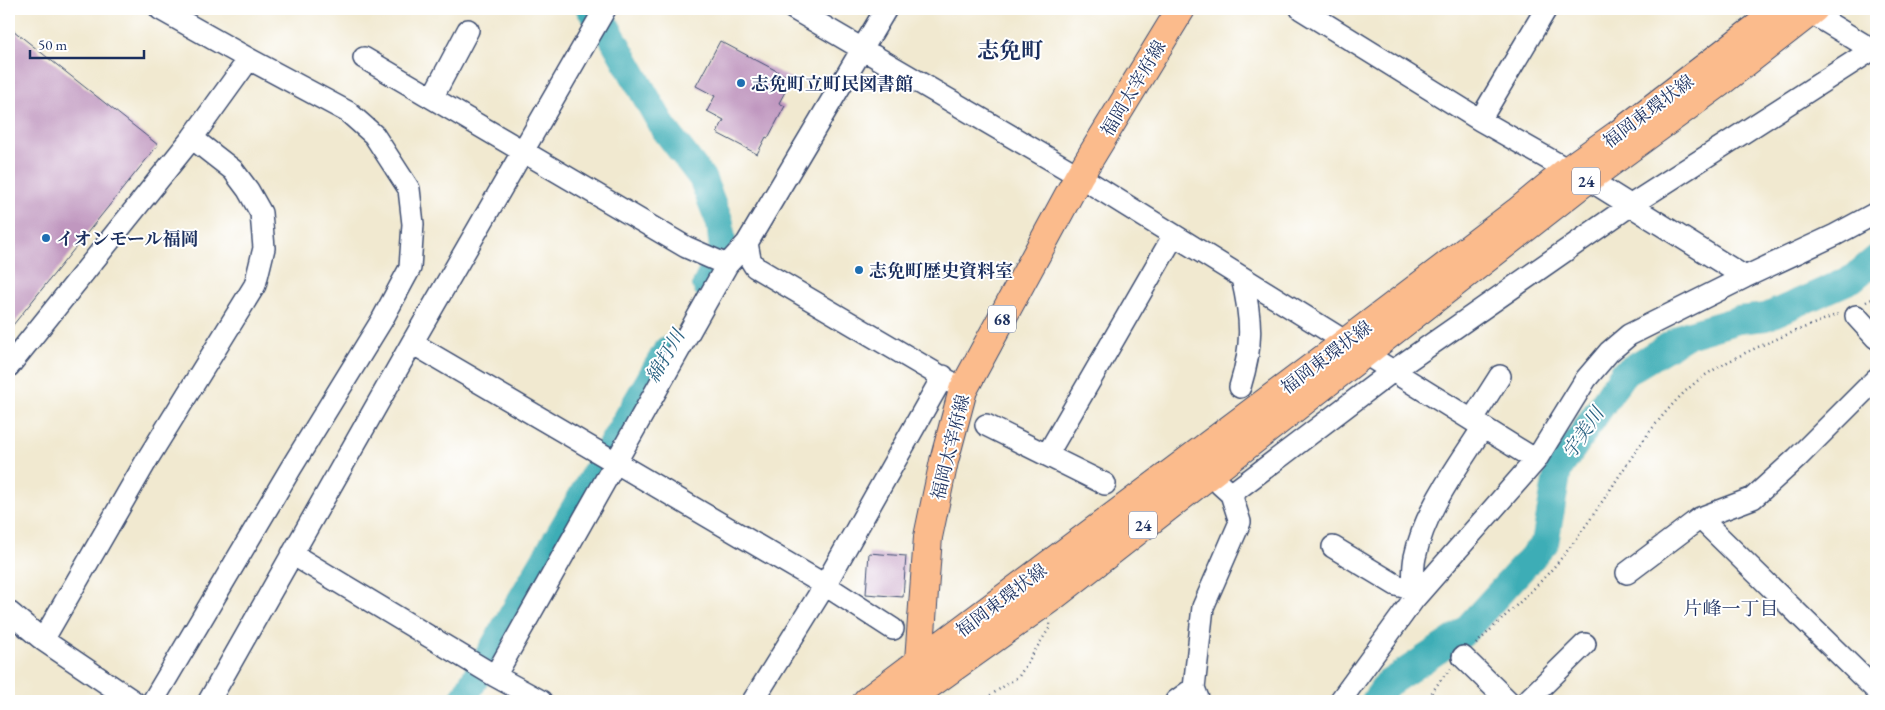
<svg xmlns="http://www.w3.org/2000/svg" width="1885" height="710" font-family="'EB Garamond','Noto Serif JP',serif">
<style>
.lines{fill:none;stroke-linecap:round;stroke-linejoin:round}
.river{stroke:#3cadb6;stroke-width:28}
.building{fill:#c097bf}
.minor-casing{stroke:#3b4b6f;stroke-width:24}
.major-casing{stroke:#3b4b6f;stroke-width:30}
.path{stroke:#3b4b6f;stroke-width:2.5;stroke-dasharray:1 4;stroke-linecap:butt}
.minor{stroke:#fff;stroke-width:21}
.major{stroke:#fbbb8c;stroke-width:28}
.poi-dot{fill:#1f6fb2;stroke:#fff;stroke-width:2}
.labels{text-anchor:middle;dominant-baseline:central;stroke-width:4;stroke-linejoin:round;paint-order:stroke}
.shield{fill:#fff;stroke:#5f6d8e;stroke-width:1}
.shield-label{font-size:16px;font-weight:bold;fill:#1b2f5e}
.poi-label{font-size:18px;font-weight:bold;fill:#1b2f5e;stroke:#fff;text-anchor:start}
.street-label{font-size:18px;fill:#1b2f5e;stroke:#fff}
.water-label{font-size:19px;font-style:italic;fill:#286181;stroke:#fff}
.neighbourhood-label{font-size:19px;fill:#1b2f5e;stroke:#fff}
.district-label{font-size:22px;font-weight:bold;fill:#1b2f5e;stroke:#fff}
</style>
<rect width="100%" height="100%" fill="#fff"/>
<filter id="ink" filterUnits="userSpaceOnUse"><feTurbulence type="fractalNoise" baseFrequency=".02" numOctaves="2"/><feDisplacementMap in="SourceGraphic" scale="10" xChannelSelector="R" yChannelSelector="G"/><feConvolveMatrix kernelMatrix="1 2 1 2 8 2 1 2 1" color-interpolation-filters="sRGB"/></filter>
<filter id="wash" filterUnits="userSpaceOnUse"><feTurbulence type="fractalNoise" baseFrequency=".0096" numOctaves="4" result="noise"/><feDisplacementMap in="SourceGraphic" scale="20" xChannelSelector="R" yChannelSelector="G"/><feGaussianBlur stdDeviation="1.12" result="paint"/><feColorMatrix in="noise" values="0 0 0 0 0 0 0 0 0 0 0 0 0 0 0 0 0 1.4 0 .05"/><feComposite in="paint" operator="in"/></filter>
<g filter="url(#wash)">
<rect width="100%" height="100%" fill="#f1e9d0"/>
<g class="lines">
<path class="river" d="M590,9L607,28L663,127L702,178L720,223L723,250L706,285
M462,701L667,350
M1375,701L1387,684L1462,634L1545,543L1558,470L1623,374L1687,335L1738,320L1766,317L1852,279L1876,259"/>
</g>
<g id="blocks">
<path class="building" d="M9,27L158,145L9,330Z
M720,41L792,79L779,103L785,106L768,138L766,137L757,154L717,133L724,120L707,111L715,96L696,86Z
M869,553L906,556L903,597L866,594Z"/>
</g>
</g>
<g filter="url(#ink)">
<use href="#blocks" fill-opacity="0" stroke="#3b4b6f" stroke-width="1"/>
<g class="lines">
<g class="minor-casing">
<path id="minor" d="M794,9L1079,176L1536,460
M1301,9L1480,120L1568,170
M1805,9L1876,52
M364,58L686,247L727,265
M432,98L468,30
M1480,120L1546,9
M1588,179L1745,277
M747,243L750,259L755,267L954,384
M1856,316L1876,338
M412,343L825,585L893,629
M9,366L192,138L249,59
M1876,379L1797,458L1753,498L1700,518L1876,690
M1240,387C1253,345 1252,320 1242,278
M1472,420L1500,376
M986,425L1105,484
M1047,455L1174,235
M1231,494L1393,371L1631,205L1872,50
M1333,547L1396,585L1414,590
M292,554L495,676L541,701
M1627,573L1700,518
M1414,599C1414,586 1412,571 1415,557C1425,509 1458,467 1483,427
M9,612L43,640L133,701
M43,640L148,458L255,285L264,248L261,213L248,190L233,170L192,138
M1463,657L1508,701
M495,676L727,265L747,243L886,9
M153,701L291,468L382,320L410,268L413,224L409,189L374,135L348,112L249,59L160,9
M209,701L412,343L605,9
M753,701L825,585L943,376
M1176,701L1194,688
M1199,701L1194,688L1203,607L1240,522L1231,494L1220,484
M1340,701L1414,599L1536,460L1586,379L1609,352L1629,335L1745,277L1835,235L1876,213
M1527,701L1585,644"/>
</g>
<g class="major-casing">
<path id="major" d="M918,674L928,537L944,461L963,390L1079,176L1181,9
M867,701L1346,342L1517,212L1568,170L1620,133L1781,9
M906,701L1055,595L1588,179L1718,84L1814,9"/>
</g>
<path class="path" d="M1866,302L1876,297
M1476,644C1503,617 1534,591 1559,561C1593,520 1619,473 1651,430C1667,410 1683,391 1704,376C1743,350 1795,332 1838,314
M982,701L1019,676L1050,627V623
M1426,701L1442,678L1451,669"/>
<use href="#minor" class="minor"/>
<use href="#major" class="major"/>
</g>
</g>
<g class="poi-dot">
<circle cx="741" cy="83" r="5"/>
<circle cx="46" cy="238" r="5"/>
<circle cx="859" cy="270" r="5"/>
</g>
<g class="labels">
<g class="shield">
<rect x="1572" y="167.5" width="28" height="27" rx="4"/>
<rect x="988" y="305.5" width="28" height="27" rx="4"/>
<rect x="1129" y="511.5" width="28" height="27" rx="4"/>
</g>
<g class="shield-label">
<text x="1586" y="181">24</text>
<text x="1002" y="319">68</text>
<text x="1143" y="525">24</text>
</g>
<g class="poi-label">
<text x="751" y="83">志免町立町民図書館</text>
<text x="56" y="238">イオンモール福岡</text>
<text x="869" y="270">志免町歴史資料室</text>
</g>
<g class="street-label">
<text transform="translate(1133 88) rotate(-59)">福岡太宰府線</text>
<text transform="translate(1648 111) rotate(-37)">福岡東環状線</text>
<text transform="translate(1326 357) rotate(-37)">福岡東環状線</text>
<text transform="translate(950 447) rotate(-76)">福岡太宰府線</text>
<text transform="translate(1001 600) rotate(-37)">福岡東環状線</text>
</g>
<g class="water-label">
<text transform="translate(665 356) rotate(-60)">綿打川</text>
<text transform="translate(1583 433) rotate(-56)">宇美川</text>
</g>
<g class="neighbourhood-label">
<text x="1731" y="608">片峰一丁目</text>
</g>
<g class="district-label">
<text x="1010" y="50">志免町</text>
</g>
</g>
<rect width="1885" height="710" fill="none" stroke="#fff" stroke-width="30"/>
<path d="M30 50v8h114v-8" fill="none" stroke="#1b2f5e" stroke-width="2.5"/>
<text x="38" y="50" font-size="15" fill="#1b2f5e" stroke="#ffffff" stroke-width="4" paint-order="stroke">50 m</text>
</svg>
